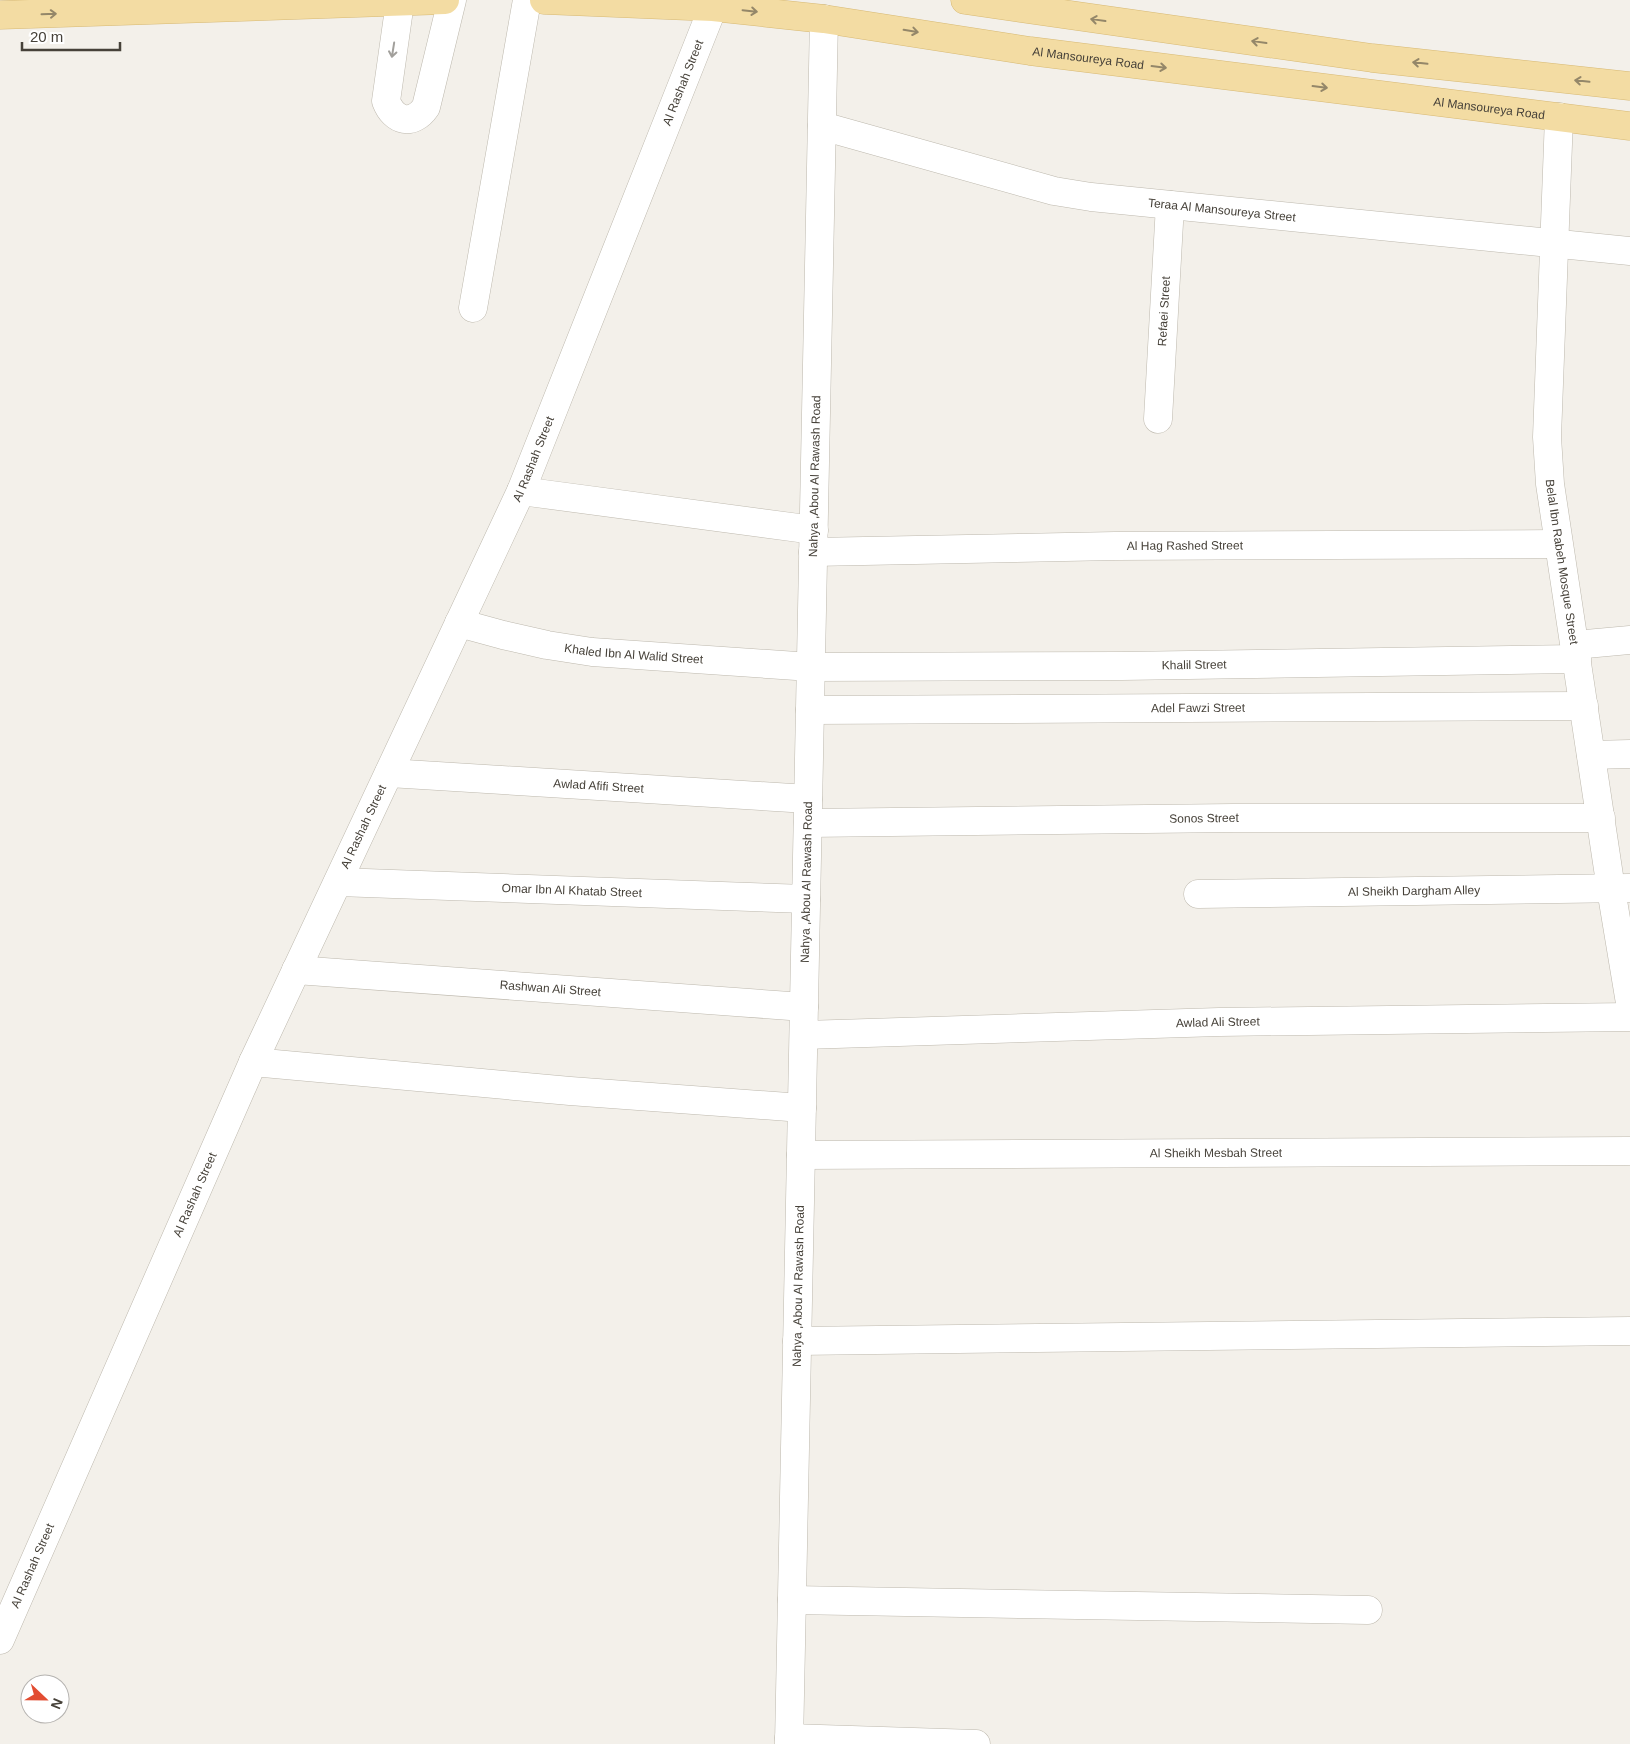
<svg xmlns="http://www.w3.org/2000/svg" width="1630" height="1744" font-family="Arial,sans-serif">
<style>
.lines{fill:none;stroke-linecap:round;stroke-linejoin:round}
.minor-casing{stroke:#bdb8ad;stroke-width:29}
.major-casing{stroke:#d7b974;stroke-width:29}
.minor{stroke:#fff;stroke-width:28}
.major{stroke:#f3dca3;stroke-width:28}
.oneway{stroke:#948769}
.oneway2{stroke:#a2a09c}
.labels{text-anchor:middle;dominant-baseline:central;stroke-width:5;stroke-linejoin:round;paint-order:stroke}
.street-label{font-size:12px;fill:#464139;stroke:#fff}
</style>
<rect width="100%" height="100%" fill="#f3f0ea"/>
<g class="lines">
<g class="minor-casing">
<g id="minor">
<path d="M400,2L386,101C394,122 413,126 426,107L452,0"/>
<path id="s1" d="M1559,117L1547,437L1550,484L1611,889L1630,1003"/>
<path id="s2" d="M822,126L1054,191L1091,197L1630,251"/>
<path d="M473,308L527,0"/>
<path id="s3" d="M1158,419L1170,205"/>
<path d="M521,491L814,530"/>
<path id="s4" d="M813,552L1115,546L1558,544"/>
<path id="s5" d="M459,623L503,635L547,645L592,652L811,667L1122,666L1577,659"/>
<path d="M1575,645L1630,640"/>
<path id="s6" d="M810,710L1584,706"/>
<path d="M1591,755L1630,754"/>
<path id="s7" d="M389,773L808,799"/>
<path id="s8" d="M808,823L1233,818H1601"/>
<path id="s9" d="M338,882L806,899"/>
<path id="s10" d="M1198,894L1629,888"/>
<path id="s11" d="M296,970L804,1007"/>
<path id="s12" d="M804,1035L1219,1022L1630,1017"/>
<path d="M253,1062L570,1091L802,1108"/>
<path id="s13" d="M801,1155L1630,1151"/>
<path d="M797,1341L1630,1331"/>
<path d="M792,1600L1368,1610"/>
<path id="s14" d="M0,1640L253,1062L521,491L713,7"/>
<path d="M789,1738L976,1744"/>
<path id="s15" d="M789,1744L824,19"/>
</g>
</g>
<g class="major-casing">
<g id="major">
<path id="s16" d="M544,0L713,7L824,19L1030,51L1630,126"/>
<path d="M965,0L1372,58L1630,86"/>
<path d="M0,15L445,0"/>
</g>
</g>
<use href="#minor" class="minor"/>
<use href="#major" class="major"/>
</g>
<defs><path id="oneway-shaft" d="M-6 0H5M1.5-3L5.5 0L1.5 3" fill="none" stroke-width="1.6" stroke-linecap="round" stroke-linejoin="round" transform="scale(1.25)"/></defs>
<g class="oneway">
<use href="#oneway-shaft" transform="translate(750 11) rotate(6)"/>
<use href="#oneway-shaft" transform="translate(49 14) rotate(-2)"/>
<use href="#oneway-shaft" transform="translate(1098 20) rotate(-172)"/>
<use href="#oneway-shaft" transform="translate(911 31) rotate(9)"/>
<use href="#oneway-shaft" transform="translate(1259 42) rotate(-172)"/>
<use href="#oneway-shaft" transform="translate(1420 63) rotate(-174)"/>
<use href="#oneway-shaft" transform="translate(1159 67) rotate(7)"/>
<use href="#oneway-shaft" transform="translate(1582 81) rotate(-174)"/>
<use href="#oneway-shaft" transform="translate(1320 87) rotate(7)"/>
</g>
<use class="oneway2" href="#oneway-shaft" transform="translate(393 50) rotate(99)"/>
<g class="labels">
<g class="street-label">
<text stroke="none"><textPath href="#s16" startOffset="548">Al Mansoureya Road</textPath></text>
<text stroke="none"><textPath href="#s14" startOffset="1701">Al Rashah Street</textPath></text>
<text stroke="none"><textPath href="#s16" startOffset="952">Al Mansoureya Road</textPath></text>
<text stroke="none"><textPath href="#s2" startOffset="410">Teraa Al Mansoureya Street</textPath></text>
<text stroke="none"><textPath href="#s3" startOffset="108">Refaei Street</textPath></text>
<text stroke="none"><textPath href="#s14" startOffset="1296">Al Rashah Street</textPath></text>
<text stroke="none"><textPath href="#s15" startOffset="1268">Nahya ,Abou Al Rawash Road</textPath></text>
<text stroke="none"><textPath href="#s4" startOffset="372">Al Hag Rashed Street</textPath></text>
<text stroke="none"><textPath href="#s1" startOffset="446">Belal Ibn Rabeh Mosque Street</textPath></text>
<text stroke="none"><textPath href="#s5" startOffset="178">Khaled Ibn Al Walid Street</textPath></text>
<text stroke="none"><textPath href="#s5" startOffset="739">Khalil Street</textPath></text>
<text stroke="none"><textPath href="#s6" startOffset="388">Adel Fawzi Street</textPath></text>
<text stroke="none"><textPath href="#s7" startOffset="210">Awlad Afifi Street</textPath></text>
<text stroke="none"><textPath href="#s8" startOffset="396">Sonos Street</textPath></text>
<text stroke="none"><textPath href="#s14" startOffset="891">Al Rashah Street</textPath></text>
<text stroke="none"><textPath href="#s15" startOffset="862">Nahya ,Abou Al Rawash Road</textPath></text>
<text stroke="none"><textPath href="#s9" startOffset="234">Omar Ibn Al Khatab Street</textPath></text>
<text stroke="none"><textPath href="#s10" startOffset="216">Al Sheikh Dargham Alley</textPath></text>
<text stroke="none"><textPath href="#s11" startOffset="255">Rashwan Ali Street</textPath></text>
<text stroke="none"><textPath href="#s12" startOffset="414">Awlad Ali Street</textPath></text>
<text stroke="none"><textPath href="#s13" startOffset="415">Al Sheikh Mesbah Street</textPath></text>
<text stroke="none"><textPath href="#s14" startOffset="486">Al Rashah Street</textPath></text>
<text stroke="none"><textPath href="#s15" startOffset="458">Nahya ,Abou Al Rawash Road</textPath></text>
<text stroke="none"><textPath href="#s14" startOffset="81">Al Rashah Street</textPath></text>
</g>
</g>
<g transform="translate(45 1699) rotate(112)"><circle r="24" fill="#ffffff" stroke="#b5b3b0"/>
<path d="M0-4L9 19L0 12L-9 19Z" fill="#e24d32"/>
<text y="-8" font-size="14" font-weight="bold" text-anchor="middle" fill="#464139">N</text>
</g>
<path d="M22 42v8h98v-8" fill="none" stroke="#464139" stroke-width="2.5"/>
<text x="30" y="42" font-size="15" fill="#464139" stroke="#ffffff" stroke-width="4" paint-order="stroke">20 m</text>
</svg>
